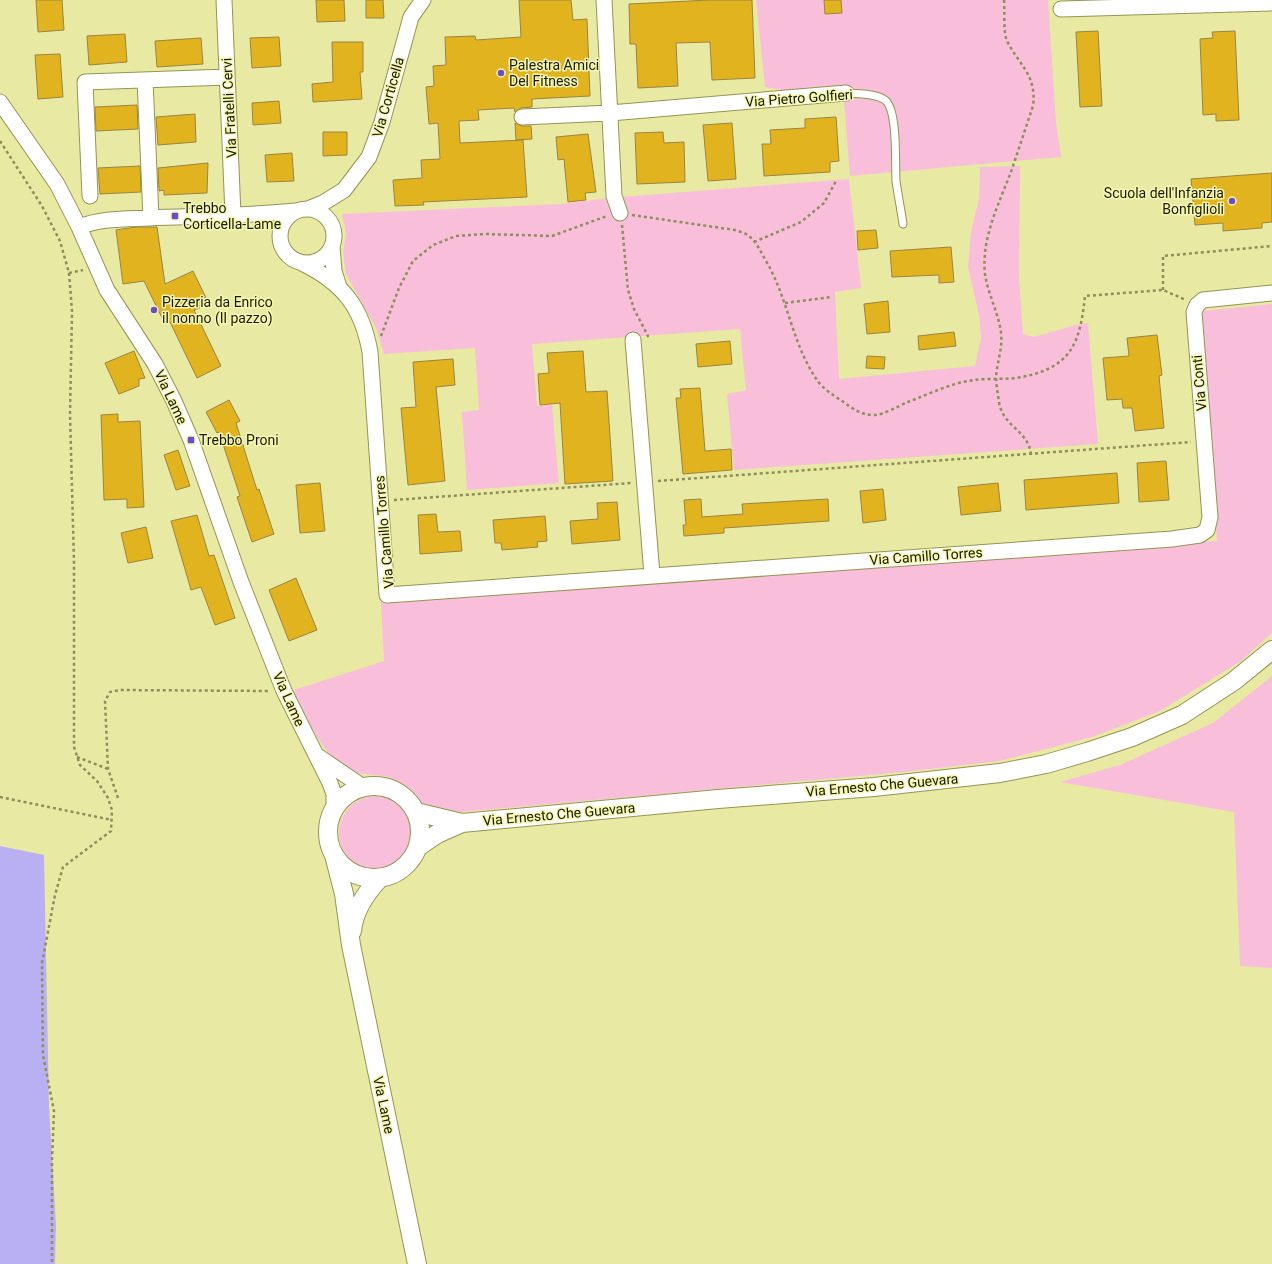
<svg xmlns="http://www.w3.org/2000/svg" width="1272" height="1264" font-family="Roboto,sans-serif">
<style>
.green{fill:#f9bed9}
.water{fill:#b8b0f2}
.building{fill:#e1b41f;stroke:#9b8341}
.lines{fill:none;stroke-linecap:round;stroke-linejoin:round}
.service-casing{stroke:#949551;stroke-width:9}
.minor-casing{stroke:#949551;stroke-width:17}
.tertiary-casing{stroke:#949551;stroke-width:20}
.path{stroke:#8d8e5c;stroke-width:2.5;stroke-dasharray:3 3;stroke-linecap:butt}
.service{stroke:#fff;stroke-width:7}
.minor{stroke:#fff;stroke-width:15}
.tertiary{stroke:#fff;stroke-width:18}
.poi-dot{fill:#6b4dc7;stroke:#f5f7b1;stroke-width:1.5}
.labels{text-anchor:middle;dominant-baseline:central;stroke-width:3;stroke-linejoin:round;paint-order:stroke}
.poi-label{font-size:14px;fill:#191900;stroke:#f5f7b1;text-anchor:start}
.street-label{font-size:14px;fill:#191900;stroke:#f5f7b1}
</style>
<rect width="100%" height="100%" fill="#e8eaa4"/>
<path class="green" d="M756,0H1048L1056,122L1061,157L850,176L844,100L765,87Z
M1020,166L1019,278L1023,334L1034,337L1076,325L1088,323L1098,444L734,470L727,394L746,390L740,329L532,344L537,406L552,405L559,483L467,490L462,412L479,410L475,348L384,354L376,328L346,274L343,254L346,233L342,214L562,204L608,198L849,179L861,288L835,292L839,379L975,366L981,338L979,315L968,267L971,232L979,199L980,167Z
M1272,304V633L1241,661L1160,711L1092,737L1000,761L904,772L461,812C447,810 431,811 419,803C410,796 404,783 392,778C380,774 364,776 350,771C328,764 303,712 291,691L384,661L381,602L1217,541L1202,311Z
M1272,676V968L1240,966L1234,812L1060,782L1120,765L1213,723Z
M339 833a37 37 0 1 1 74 0a37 37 0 1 1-74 0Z"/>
<path class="water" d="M0,846L44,855L49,1106L56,1225L55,1264H0Z"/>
<path class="building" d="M36,0H62L64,30L38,32Z
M316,0H344L345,21L317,22Z
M366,0H383L384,18H366Z
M519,0H571L573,20L587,19L590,96L532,99V107L521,108L515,112L514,108L478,110L479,120L459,121L460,143L523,140L527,197L423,202L424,205L395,206L393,180L422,178L421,160L440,159L438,123L429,124L426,87L434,86L433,66L446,65L445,37L475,36L476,40L521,37Z
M709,0H752L755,78L712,80L710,42L676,43L678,86L638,88L636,44H630L629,4Z
M824,0H841L842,13L825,14Z
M1098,31L1102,106L1080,107L1076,32Z
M1235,31L1239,120L1216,121V114L1203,115L1200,39L1213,38L1212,32Z
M125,34L127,62L89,65L87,36Z
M279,37L281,66L252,68L250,38Z
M201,38L203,64L157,67L155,41Z
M332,42H363V72H360L362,99L313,102L312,84L333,82Z
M60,54L63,97L38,99L35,55Z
M279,101L281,123L253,125L252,103Z
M137,105L138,129L96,131L95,107Z
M195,114L196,142L158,145L156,117Z
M836,117L839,161L830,162V172L764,176L762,144H771L770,130L805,128V119Z
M515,123L522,126H531L532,139L516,140Z
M732,123L736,179L708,181L703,125Z
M323,132H347V155L323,156Z
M663,132L664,143L684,142L685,182L637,184L635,133Z
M588,134L596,192L585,193L586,200L568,202L564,159L558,160L556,137Z
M292,153L294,181L267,182L265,155Z
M208,163L207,193L164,195V190L159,191L158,168Z
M140,166L141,192L100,194L98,168Z
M1272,173V222L1262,223V228L1223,231V223L1195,225L1191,179Z
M136,227H157L165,284L193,271L209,304L194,310L221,366L197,378L170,322L165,324L144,281L123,284L116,230Z
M876,230L878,248L858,250L857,231Z
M951,247L954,282L939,283V275L892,277L890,251Z
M888,301L890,332L867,334L864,304Z
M954,332L956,346L919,350L918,336Z
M1157,335L1162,375L1159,376L1164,428L1135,431L1132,408H1123L1122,399L1107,400L1103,358L1129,356L1127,338Z
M730,341L732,364L698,367L696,344Z
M134,351L145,378L139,379V386L119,394L105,363Z
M583,351L586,392L607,391L613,481L565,484L560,403L540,405L538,374L549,373L547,353Z
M867,356L885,357L884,369L866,368Z
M453,359L455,385L436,387L445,481L408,485L401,408L416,407L413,362Z
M700,388L705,451L731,449L732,470L683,474L676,398H681L680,389Z
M229,400L240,421L236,423L257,490L259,489L274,534L252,542L237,497L240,496L219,432L217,433L206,412Z
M118,414V422L140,421L144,507L127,508V499L104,500L101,415Z
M178,450L190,486L176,490L164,455Z
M1166,461L1169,500L1139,502L1137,463Z
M1117,473L1119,503L1026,510L1024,480Z
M320,483L325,531L300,533L296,485Z
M998,483L1001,511L961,515L958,487Z
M883,489L886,520L863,523L860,491Z
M701,499L702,517L743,514L742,504L828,499L829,521L724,528V533L684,536L683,525H686L684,500Z
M617,502L620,540L572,544L570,521L598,519L597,503Z
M436,514L438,532L460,531L462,551L420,554L418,515Z
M197,515L209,556L214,555L235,618L215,625L201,587L191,590L171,521Z
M545,516L547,541L537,542L538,547L502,550L501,543H495L493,520Z
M146,527L153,558L128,563L121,533Z
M296,578L317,630L289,641L269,590Z"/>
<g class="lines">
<g class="service-casing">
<path id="service" d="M846,93C857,94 876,93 885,100C898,110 895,164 896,181C898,195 901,210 903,224"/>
</g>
<g class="minor-casing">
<path id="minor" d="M224,0L233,215
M604,0L614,196L620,213
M1061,9L1272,3
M145,80L151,218
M0,102L57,184L79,227L107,290L155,364L174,401L191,440L241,582L284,691L330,783L334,794V808
M522,117L610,113L846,93
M90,196L85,82L227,77
M280 236a27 27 0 1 1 54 0a27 27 0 1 1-54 0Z
M308,209L323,203L344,190L369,157L382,122L411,17L423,0
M79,227C101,218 126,219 149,218C198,216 247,216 296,211
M332,247L334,271L339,287
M302,263C343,283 362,307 370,352L387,595L1172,539L1200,535L1207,530L1210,517L1194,312L1197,305L1203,300L1272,293
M633,340L652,575
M319,757L363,787"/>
</g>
<g class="tertiary-casing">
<path id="tertiary" d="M328 832a46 46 0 1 1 92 0a46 46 0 1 1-92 0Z
M416,812L462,823L718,799L874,787L1000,773L1046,764L1087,752L1132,737L1182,715L1234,681L1272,650
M418,847L437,834L462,823
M334,855L344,894L351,945L417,1264
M352,931C354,910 365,894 379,879"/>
</g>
<path class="path" d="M1004,0C1005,10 1003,32 1007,41C1019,65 1037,75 1033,106C1026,127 1019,148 1012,169C1000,202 981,237 985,274C988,294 998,312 1001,332C1003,348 997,362 996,377C996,385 998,394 999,402C1003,427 1028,430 1031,454
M0,141L42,206L60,241L69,273L72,311L70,414L74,562V747L80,765L97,781L108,798L112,810L111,831L63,867L55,895L42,963L43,1055L54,1111L52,1159V1264
M632,215L735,230C740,232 746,233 749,236C757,243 761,252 766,261C788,298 792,344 817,380C822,388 834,396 842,401C853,409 861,415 874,415C884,415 898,406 908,402C929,394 951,383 974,380C989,378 1008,380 1022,377C1072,367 1080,343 1085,296L1163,290L1186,300
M622,225L628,290L634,309L648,336L645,337
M754,242L801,222L824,203L836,181
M69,273L83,270
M1163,290V256L1272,246
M785,303L832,297
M381,336L399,288L413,261L433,245L456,236L485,234L552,236L607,216
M658,481L1191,442
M394,500L631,483
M77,757L108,769
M0,797L112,820
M118,798L108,769L105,701L110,692L120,690L270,691"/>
<use href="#service" class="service"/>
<use href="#minor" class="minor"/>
<use href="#tertiary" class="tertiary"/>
</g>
<g class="poi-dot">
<circle cx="501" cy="73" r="4"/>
<circle cx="1232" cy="201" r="4"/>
<rect x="171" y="212" width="8" height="8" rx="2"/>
<circle cx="154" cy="310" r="4"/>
<rect x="187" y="436" width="8" height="8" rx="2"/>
</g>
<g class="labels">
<g class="poi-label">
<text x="509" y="65">Palestra Amici<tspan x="509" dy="16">Del Fitness</tspan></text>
<text x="1224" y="193" text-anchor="end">Scuola dell'Infanzia<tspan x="1224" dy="16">Bonfiglioli</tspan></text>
<text x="183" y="208">Trebbo<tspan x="183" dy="16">Corticella-Lame</tspan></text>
<text x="162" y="302">Pizzeria da Enrico<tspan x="162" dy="16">il nonno (Il pazzo)</tspan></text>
<text x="199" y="440">Trebbo Proni</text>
</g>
<g class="street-label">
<text transform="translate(388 97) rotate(-74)">Via Corticella</text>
<text transform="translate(799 98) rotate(-4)">Via Pietro Golfieri</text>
<text transform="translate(229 108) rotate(-93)">Via Fratelli Cervi</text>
<text transform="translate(1199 383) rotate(-95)">Via Conti</text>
<text transform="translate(171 397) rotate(65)">Via Lame</text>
<text transform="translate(384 532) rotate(-95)">Via Camillo Torres</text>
<text transform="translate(926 556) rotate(-4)">Via Camillo Torres</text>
<text transform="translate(289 699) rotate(66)">Via Lame</text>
<text transform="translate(882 785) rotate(-5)">Via Ernesto Che Guevara</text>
<text transform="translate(559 814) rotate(-5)">Via Ernesto Che Guevara</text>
<text transform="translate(384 1105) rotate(78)">Via Lame</text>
</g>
</g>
</svg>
